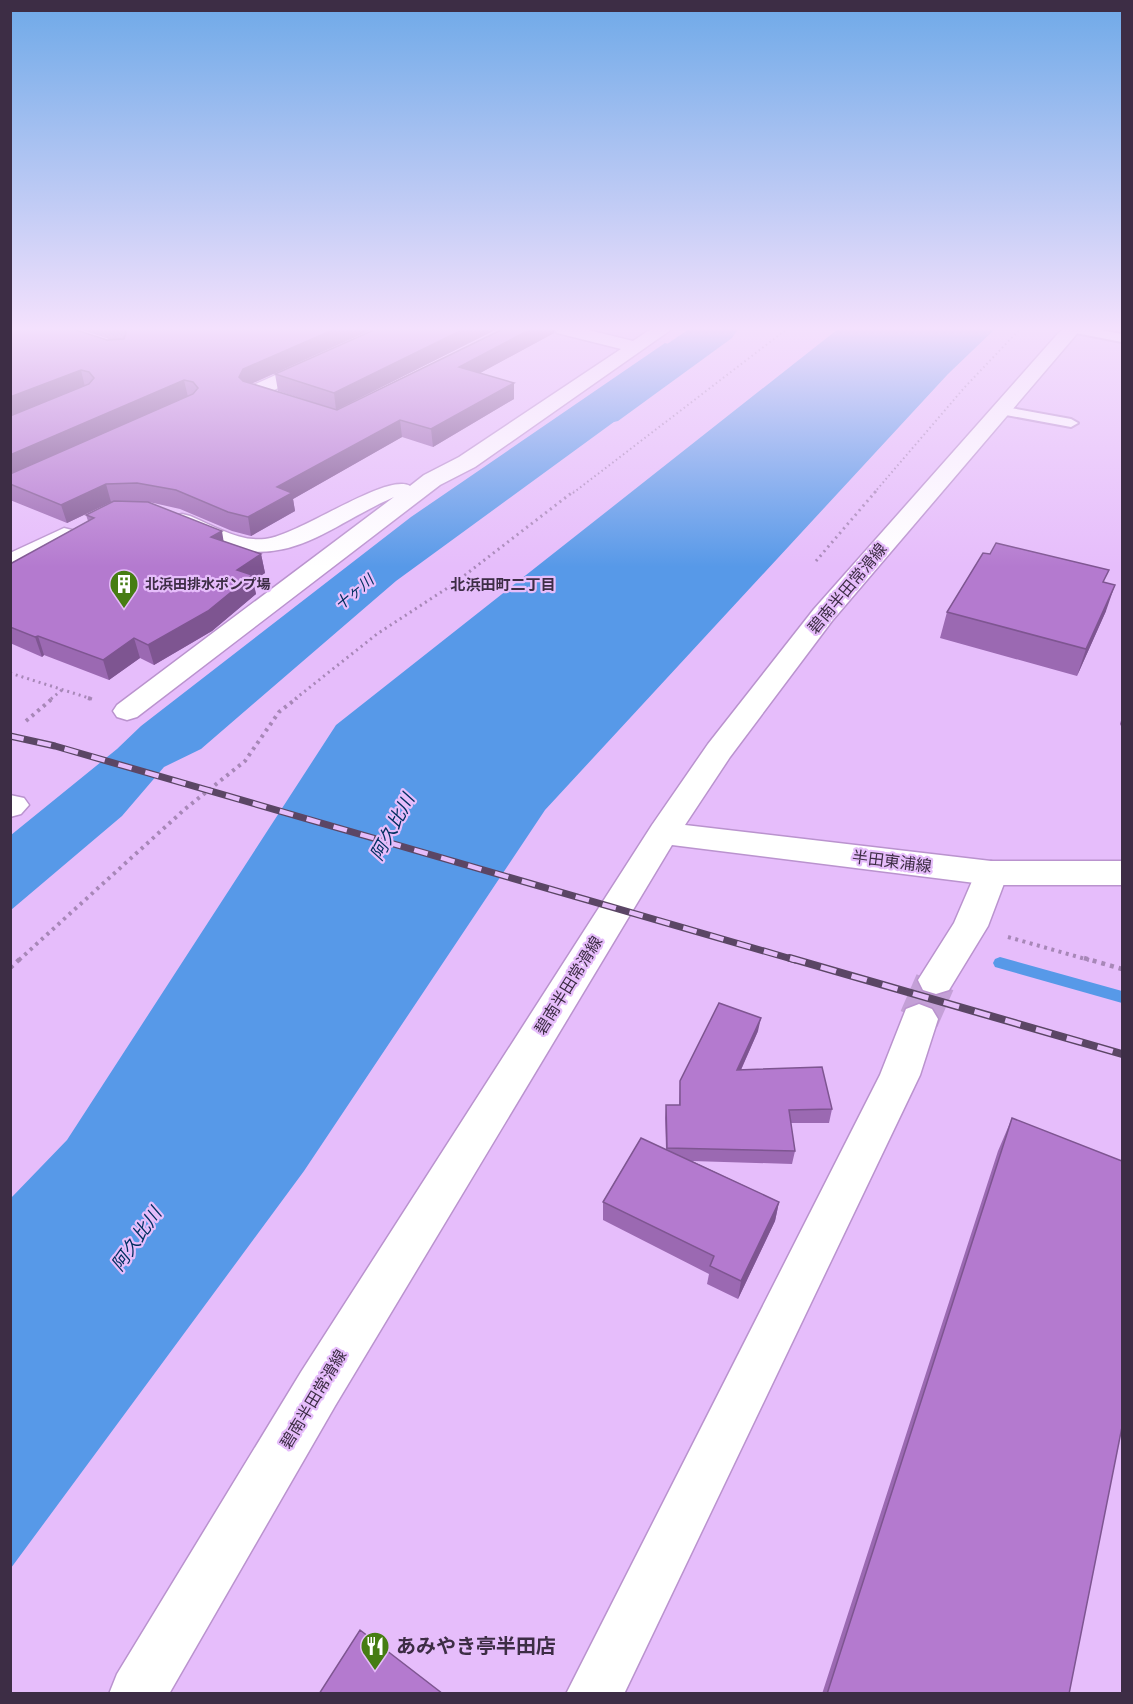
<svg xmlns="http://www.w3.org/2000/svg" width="1133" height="1704" font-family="'PT Sans Narrow','Noto Sans JP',sans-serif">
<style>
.water{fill:#5799e8}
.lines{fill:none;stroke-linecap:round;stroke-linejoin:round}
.stream{fill:#5799e8;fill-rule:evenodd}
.river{fill:#5799e8;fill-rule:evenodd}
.minor-tunnel{stroke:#c4a0d7;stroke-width:40;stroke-dasharray:40 20;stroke-linecap:butt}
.service-casing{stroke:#ba93ce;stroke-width:4}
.minor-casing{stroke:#ba93ce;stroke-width:3}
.secondary-casing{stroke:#ba93ce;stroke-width:3}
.path-far3{stroke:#a787b7;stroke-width:2;stroke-dasharray:1.5 3;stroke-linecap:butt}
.path-far2{stroke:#a787b7;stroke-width:3;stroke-dasharray:2 4;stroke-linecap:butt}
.path-far1{stroke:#a787b7;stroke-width:4;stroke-dasharray:3 4.5;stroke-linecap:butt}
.path{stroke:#a787b7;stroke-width:4.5;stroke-dasharray:4 5;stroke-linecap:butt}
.service{fill:#fff;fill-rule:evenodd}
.minor{fill:#fff;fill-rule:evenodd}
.secondary{fill:#fff;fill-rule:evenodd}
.rail-far1-casing{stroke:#5b4665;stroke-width:7}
.rail-casing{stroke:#5b4665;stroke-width:8}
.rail-far1{stroke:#e6bdfb;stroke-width:4.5;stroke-dasharray:14;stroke-linecap:butt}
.rail{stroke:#e6bdfb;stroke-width:5;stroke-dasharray:16;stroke-linecap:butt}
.wall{fill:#9b69b2}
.shaded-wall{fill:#7e5591}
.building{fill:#b47acf;stroke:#7e5591;stroke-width:1.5}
.labels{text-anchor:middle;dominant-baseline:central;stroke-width:4.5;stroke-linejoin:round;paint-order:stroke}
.far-poi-label{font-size:14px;font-weight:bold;fill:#3d2d45;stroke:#e6bdfb;text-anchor:start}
.far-neighbourhood-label{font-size:15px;font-weight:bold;fill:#3d2d45;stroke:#e6bdfb}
.far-water-label{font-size:15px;font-style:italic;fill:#002f60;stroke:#e6bdfb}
.street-label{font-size:16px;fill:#3d2d45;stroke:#e6bdfb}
.water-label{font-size:18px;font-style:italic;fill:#002f60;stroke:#e6bdfb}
.near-poi-label{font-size:20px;font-weight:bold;fill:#3d2d45;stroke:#e6bdfb;text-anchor:start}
</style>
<rect width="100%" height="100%" fill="#e6bdfb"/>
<path class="water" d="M838,329H995L948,374L545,810L304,1171L11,1568V1198L67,1140L336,725Z
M665,343L707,354L396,581L201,749L164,767L122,816L11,910V835L117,749L141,726L411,517Z"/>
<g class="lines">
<path class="stream" d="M1000,957L1122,991V1003L995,967L993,963L995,959Z"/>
<path class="river" d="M689,329H738L732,338L618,421L601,425L584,421L577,411L584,401Z"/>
<path class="minor-tunnel" d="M919,1019L936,980"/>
<g class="service-casing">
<path id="service" d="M1070,329H1094L1122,334V342L1076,333Z
M1000,406L1071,419L1078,423L1071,427L995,413L993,410Z"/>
</g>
<g class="minor-casing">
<path id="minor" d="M378,329H401L398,333L261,396H247L244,392L247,388Z
M554,329H584L633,341L651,329H672L475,467L440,485L137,717L127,720L117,717L113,711L117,705L394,497C326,527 286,574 206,540C195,536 177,531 170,521L174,516L182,514L190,516C214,526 239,542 265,539C300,535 387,472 410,486L424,475L459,457L621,349L557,333Z
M64,528L72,530L76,535L72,540L10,570V553Z
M10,795L24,798L29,805L21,814L10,817Z
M991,861L1003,865L1008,873L988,926L949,990L936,994L923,990L918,980L954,923L979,865Z
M919,1004L932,1009L938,1019L920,1075L624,1694H566L880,1075L906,1009Z"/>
</g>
<g class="secondary-casing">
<path id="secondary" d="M1062,329H1081L832,621L730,757L685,825L991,861H1122V885H991L672,845L335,1406L169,1694H109L117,1674L301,1372L652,825L708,744L814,609Z"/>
</g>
<path class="path-far3" d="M573,493L787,329
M874,493L964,388L1020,329"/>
<path class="path-far2" d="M816,561L876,491
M10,673L92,699
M51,699L63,689
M295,699L377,634L452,585L574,491"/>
<path class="path-far1" d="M88,698L95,700
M26,721L53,698
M1008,937L1089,960
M19,960L185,809L245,761L279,712L297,698"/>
<path class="path" d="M1084,958L1122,969
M10,968L21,958"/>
<use href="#service" class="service"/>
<use href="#minor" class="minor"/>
<use href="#secondary" class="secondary"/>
<g class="rail-far1-casing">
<path id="rail-far1" d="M10,736L55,746L795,960"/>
</g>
<g class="rail-casing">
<path id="rail" d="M790,958L1122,1054"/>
</g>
<use href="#rail-far1" class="rail-far1"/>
<use href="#rail" class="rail"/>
</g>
<path class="wall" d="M10,329L107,340H112L79,329H373L251,384L333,409L278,391L275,374L497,329L336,410H337L503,329H554V333L480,373L514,399L433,447L402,437L293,499L295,511L251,536L232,531L180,509L149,502L224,542L261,554L265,573L253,581L256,594L212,631L154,665L140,658L109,680L44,655L42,657L10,643V564L88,521L86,515L111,502L67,523L10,500Z
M1104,583L1106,611L1077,676L940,638L947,612Z
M1122,717V728L1120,724Z
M758,1031L741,1070L832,1109L829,1123H791L795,1151L792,1164L692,1161L779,1202L775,1221L738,1299L707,1284L709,1274L603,1220V1202L666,1149L665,1118L666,1105H679L680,1081Z
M1012,1118L1069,1694H822L998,1151Z"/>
<path class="shaded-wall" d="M335,329H373L246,386L239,377L243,369Z
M464,329H497L336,410L334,393Z
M531,329H554V333L460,384L459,367Z
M81,370L85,387L10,416V397Z
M184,380L188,397L10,475V455Z
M514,383V399L433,447L431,429Z
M400,420L402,437L293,499L295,511L251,536L248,517L277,487Z
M106,484L111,502L67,523L61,505Z
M222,531L225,550L211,537Z
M261,554L265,573L253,581L256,594L212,631L154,665L148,645L237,570Z
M1115,585L1106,611L1077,676L1086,649Z
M38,636L44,655L42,657L35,637Z
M134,638L140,658L109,680L103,660Z
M761,1018L758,1031L735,1083L737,1070Z
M779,1202L775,1221L738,1299L741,1281Z"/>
<path class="building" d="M10,329H73L107,340L124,339L126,333L124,329H335L243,369L239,377L243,381L337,410L503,329H531L459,367L514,383L431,429L400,420L277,487L292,493L248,517L228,512L176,490L137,483L106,484L61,505L10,484V474L193,394L198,388L193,382L184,380L10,455V416L89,384L94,378L89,372L81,370L10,397Z
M376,329H464L334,393L275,374Z
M114,501L148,502L222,531L211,537L261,554L237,570L252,575L208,611L148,645L134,638L103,660L38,636L35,637L10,627V564L94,518L86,515Z
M996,543L1109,570L1103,582L1115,585L1086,649L947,612L983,553L990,554Z
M719,1003L761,1018L737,1070L822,1067L832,1109L789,1110L795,1151L667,1148L666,1105H680V1081Z
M1012,1118L1122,1161V1427L1069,1694H827Z
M641,1138L779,1202L741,1281L710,1266L714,1256L603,1202Z
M360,1630L443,1694H319Z"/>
<linearGradient id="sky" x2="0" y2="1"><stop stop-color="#6ea9e8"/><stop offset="0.58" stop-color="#f4e1fd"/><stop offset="1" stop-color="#f4e1fd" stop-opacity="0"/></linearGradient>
<rect width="1133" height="567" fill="url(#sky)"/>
<defs>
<g id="building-pin" transform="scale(1.5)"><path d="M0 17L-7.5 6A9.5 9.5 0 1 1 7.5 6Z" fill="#467d13" stroke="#e6bdfb"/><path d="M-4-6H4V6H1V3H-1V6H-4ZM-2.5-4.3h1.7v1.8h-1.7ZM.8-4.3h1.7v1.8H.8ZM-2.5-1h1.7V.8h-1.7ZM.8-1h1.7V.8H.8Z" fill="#fff"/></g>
<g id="restaurant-pin" transform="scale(1.5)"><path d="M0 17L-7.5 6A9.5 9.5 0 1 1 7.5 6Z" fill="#467d13" stroke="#e6bdfb"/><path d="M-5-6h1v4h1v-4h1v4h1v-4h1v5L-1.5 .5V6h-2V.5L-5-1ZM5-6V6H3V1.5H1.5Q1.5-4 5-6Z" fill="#fff"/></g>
</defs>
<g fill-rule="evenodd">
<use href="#building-pin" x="124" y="584"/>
<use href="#restaurant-pin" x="375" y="1646"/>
</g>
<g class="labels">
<g class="far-poi-label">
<text x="145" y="584">北浜田排水ポンプ場</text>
</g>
<g class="far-neighbourhood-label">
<text x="503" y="584">北浜田町二丁目</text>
</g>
<g class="far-water-label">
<text transform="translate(354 592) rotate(-40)">十ヶ川</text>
</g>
<g class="street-label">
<text transform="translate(847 588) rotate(-50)">碧南半田常滑線</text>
<text transform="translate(892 861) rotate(7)">半田東浦線</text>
<text transform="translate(568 985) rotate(-58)">碧南半田常滑線</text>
<text transform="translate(313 1399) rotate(-59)">碧南半田常滑線</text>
</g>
<g class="water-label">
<text transform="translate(392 827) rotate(-62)">阿久比川</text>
<text transform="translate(136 1239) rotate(-55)">阿久比川</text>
</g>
<g class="near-poi-label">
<text x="396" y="1646">あみやき亭半田店</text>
</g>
</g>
<rect width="1133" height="1704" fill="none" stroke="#3d2d45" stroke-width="24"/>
</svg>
